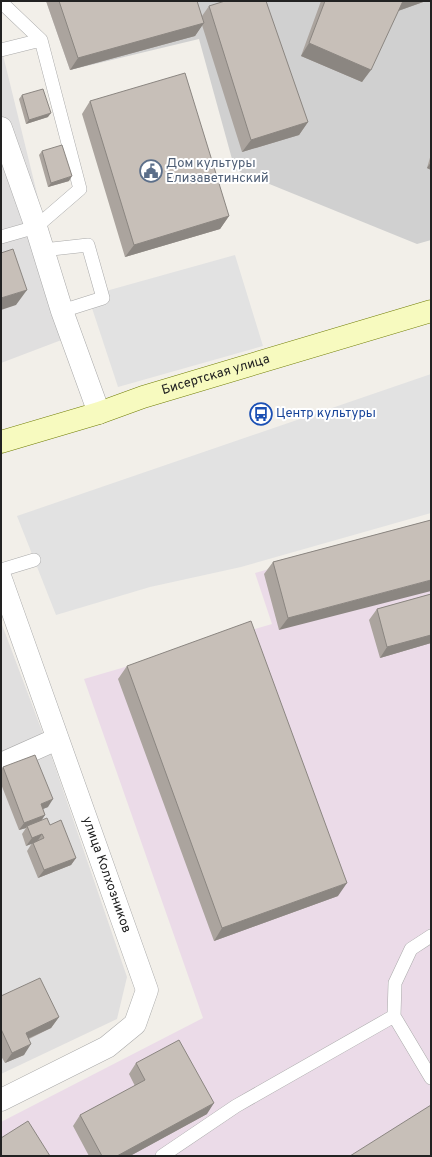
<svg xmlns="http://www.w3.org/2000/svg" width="432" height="1157" font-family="Overpass,sans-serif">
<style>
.residential{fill:#e0dfdf}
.industrial{fill:#ebdbe8}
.religious{fill:#d0d0d0}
.parking{fill:#e2e2e2}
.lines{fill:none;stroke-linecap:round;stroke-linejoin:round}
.lane-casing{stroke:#a9a9a9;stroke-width:14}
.street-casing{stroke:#a9a9a9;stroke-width:23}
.secondary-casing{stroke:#707d05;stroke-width:23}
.lane{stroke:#fff;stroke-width:13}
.street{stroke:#fff;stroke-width:22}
.secondary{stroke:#f7fabf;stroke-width:22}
.wall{fill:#aba49e}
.shaded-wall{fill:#8b8681}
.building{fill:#c7bfb8;stroke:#8b8681}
.labels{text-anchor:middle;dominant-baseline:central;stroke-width:4;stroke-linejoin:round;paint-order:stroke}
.service-label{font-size:13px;fill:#4e5e75;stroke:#fff;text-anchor:start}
.street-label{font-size:13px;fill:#222;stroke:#fff}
.transit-label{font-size:13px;fill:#164399;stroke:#fff;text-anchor:start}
</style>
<rect width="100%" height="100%" fill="#f2efe9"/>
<path class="residential" d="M1,47L72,336L1,363Z
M1,622L51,755L127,977L117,1019L1,1074Z"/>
<path class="industrial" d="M431,523V1156H1V1122L203,1018L84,679L272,624L255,573Z"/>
<path class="religious" d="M46,1H431V240L417,244L235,170L199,39L70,70Z"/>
<path class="parking" d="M235,255L263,346L118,387L88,296Z
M431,374V513L241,567L150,587L56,615L17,516Z"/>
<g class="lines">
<g class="lane-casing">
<path id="lane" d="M1,2L41,40L80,189L36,227L1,237
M1,50L41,40
M43,250L88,245L103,298L62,311
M1,570L34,560
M431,936L411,949L395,983L394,1016L431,1078
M162,1156L236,1106L394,1016"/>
</g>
<g class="street-casing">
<g id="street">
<path d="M1,128L36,227L62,311L99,413"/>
<path id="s1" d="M1,579L147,990L135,1024L107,1047L1,1100"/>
<path d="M1,764L57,739"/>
</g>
</g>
<g class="secondary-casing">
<g id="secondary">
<path id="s2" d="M1,442L99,413L143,397L431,311"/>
</g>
</g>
<use href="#lane" class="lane"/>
<use href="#street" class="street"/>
<use href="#secondary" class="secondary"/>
</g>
<path class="wall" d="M46,1H197L202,16L209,6L308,122L299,135L242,152L202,25L195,36L70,70Z
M321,1H426L398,11L362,82L301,56Z
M22,95L48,117L26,124L19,99Z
M90,101L229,216L220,229L125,257L82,114Z
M42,151L69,181L48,187L39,155Z
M431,154V170L427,168Z
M431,520L279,630L264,574L273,562Z
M431,594V643L380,658L369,620L377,609Z
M127,666L338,896L214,941L118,679Z
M3,767L48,807L43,809L45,815L41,821L50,825L76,858L71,865L38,878L27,851L32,843L26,846L22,834L26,828L19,830L1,784V770Z
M1,996L59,1017L51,1028L29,1039L24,1055L5,1063L1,1056Z
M136,1063L207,1114L130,1156H89L73,1126L80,1115L135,1086L129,1074Z"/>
<path class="shaded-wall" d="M402,1H426L395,12Z
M204,23L195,36L70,70L78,58Z
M309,43L371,70L362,82L301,56Z
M51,113L48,117L26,124L29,120Z
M308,122L299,135L242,152L251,140Z
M431,162V170L427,168Z
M72,176L69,181L48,187L51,183Z
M229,216L220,229L125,257L134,245Z
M27,290L16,305L1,310V298Z
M431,580V591L279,630L288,618Z
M431,635V643L380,658L387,647Z
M53,799L48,807L35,812L41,804Z
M45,815L40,822L27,826L26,828L19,830L24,823Z
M42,834L37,842L26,846L32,838Z
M76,858L71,865L38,878L44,870Z
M347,883L338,896L214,941L222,928Z
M59,1017L51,1028L18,1043L26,1033Z
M31,1044L24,1055L5,1063L12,1053Z
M214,1103L207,1114L130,1156H117Z"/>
<path class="building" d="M59,1H197L204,23L78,58Z
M225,1H266L308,122L251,140L209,6Z
M325,1H403L371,70L309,43Z
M185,73L229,216L134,245L90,101Z
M43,89L51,113L29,120L22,95Z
M62,145L72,176L51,183L42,151Z
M13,249L27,290L1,298V253Z
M431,520V580L288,618L273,562Z
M431,594V635L387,647L377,609Z
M251,621L347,883L222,928L127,666Z
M35,755L53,799L41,804L45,815L24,823L3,767Z
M47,818L50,825L61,820L76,858L44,870L33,843L44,838L42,834L32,838L27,826Z
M40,978L59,1017L26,1033L31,1044L12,1053L1,1029V996Z
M179,1040L214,1103L117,1156H102L80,1115L145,1080L136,1063Z
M431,1105V1156H350Z
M28,1121L50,1156H1V1138Z"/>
<defs>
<g id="civic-ring" transform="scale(1.15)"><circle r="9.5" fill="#fff" stroke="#5c6f8a" stroke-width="1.5"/><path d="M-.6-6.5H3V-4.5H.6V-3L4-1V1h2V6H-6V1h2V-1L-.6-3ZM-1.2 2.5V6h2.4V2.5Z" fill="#5c6f8a"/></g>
<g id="bus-ring" transform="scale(1.15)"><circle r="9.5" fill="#fff" stroke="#1a4fb4" stroke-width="1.5"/><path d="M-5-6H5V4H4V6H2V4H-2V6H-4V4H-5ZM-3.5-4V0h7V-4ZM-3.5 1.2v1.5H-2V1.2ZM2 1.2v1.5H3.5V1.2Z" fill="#1a4fb4"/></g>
</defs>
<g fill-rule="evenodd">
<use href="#civic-ring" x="151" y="171"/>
<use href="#bus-ring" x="261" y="414"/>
</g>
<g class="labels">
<g class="service-label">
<text x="166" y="164">Дом культуры<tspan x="166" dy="15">Елизаветинский</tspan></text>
</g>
<g class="street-label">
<text stroke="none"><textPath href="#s2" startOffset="225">Бисертская улица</textPath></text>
<text stroke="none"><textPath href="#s1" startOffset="314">улица Колхозников</textPath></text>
</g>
<g class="transit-label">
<text x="276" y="414">Центр культуры</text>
</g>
</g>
<rect width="432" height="1157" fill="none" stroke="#222222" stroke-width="4"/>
</svg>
